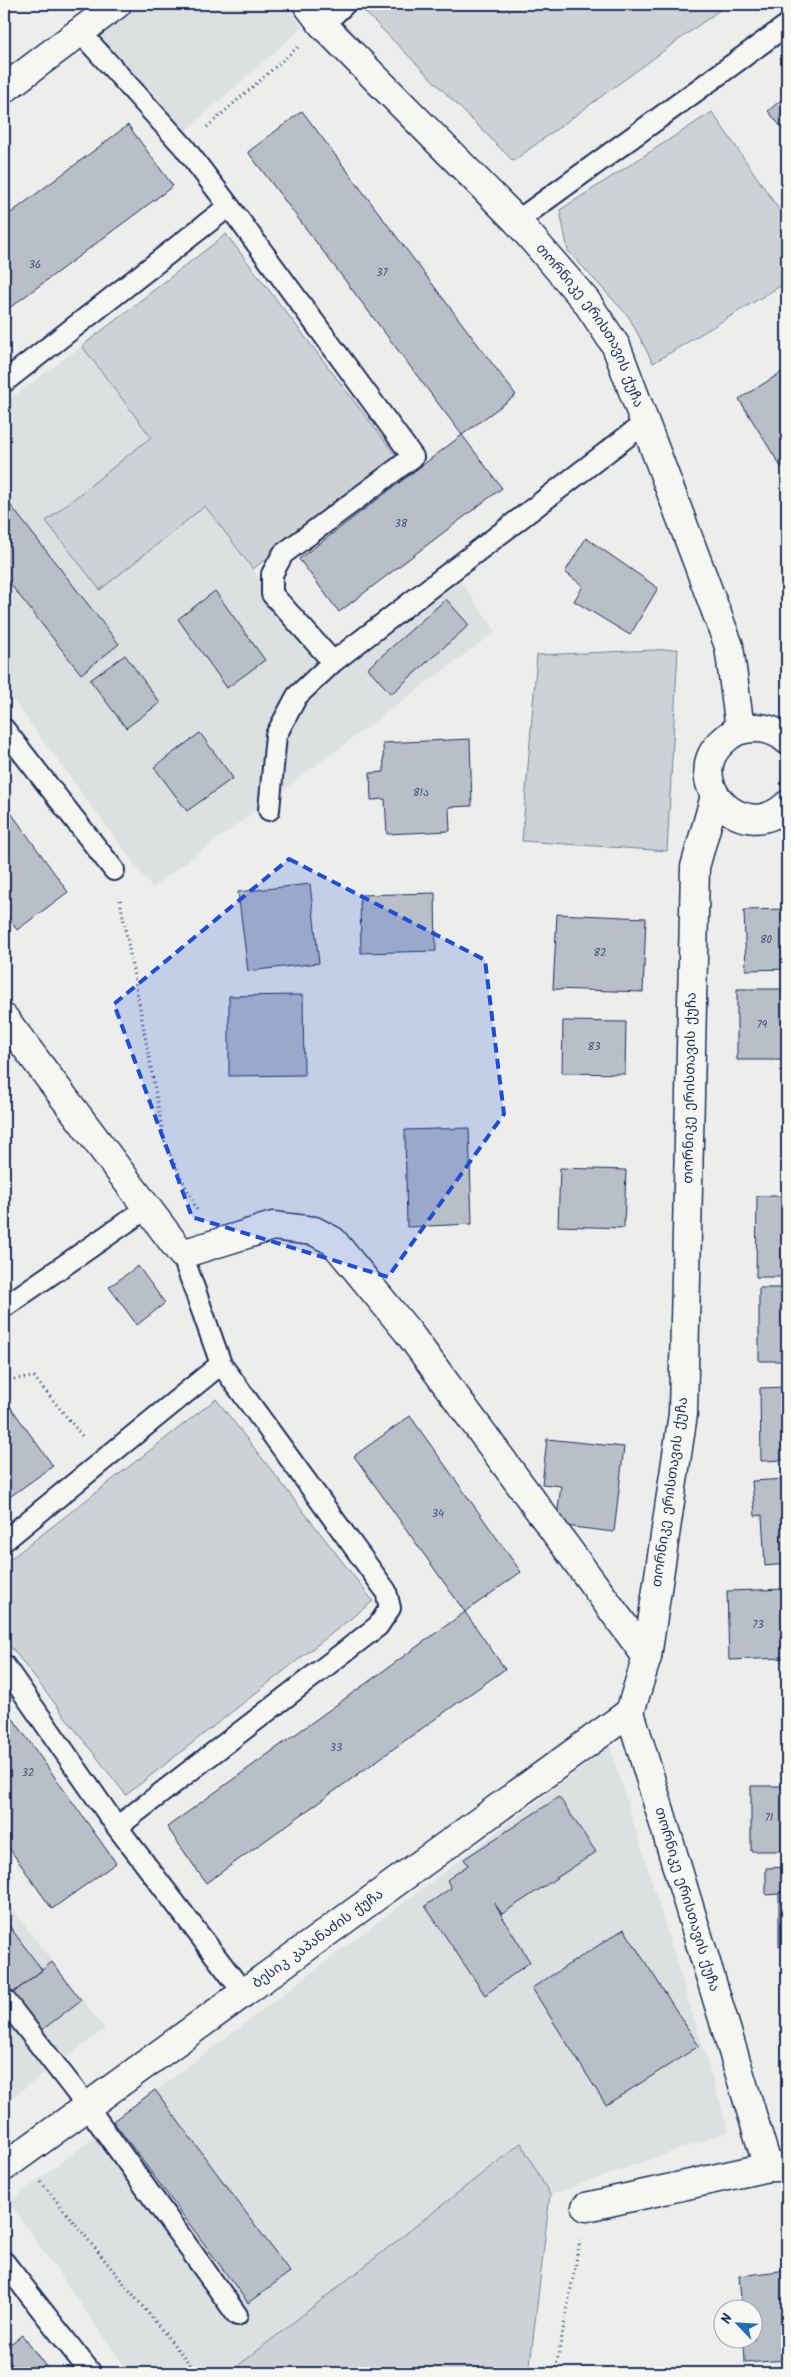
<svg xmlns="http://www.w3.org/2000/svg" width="791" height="2377" font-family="Kalam,'Noto Sans Georgian',sans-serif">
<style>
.built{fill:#dde0e1}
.green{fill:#ced2d7;stroke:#74809a}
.building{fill:#b9bfc8;stroke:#1b2f5e}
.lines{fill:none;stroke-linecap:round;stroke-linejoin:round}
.lane-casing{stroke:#1b2f5e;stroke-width:24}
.street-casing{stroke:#1b2f5e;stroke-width:31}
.path{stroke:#1b2f5e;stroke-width:3;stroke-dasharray:1 4;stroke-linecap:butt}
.lane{stroke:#f6f6f2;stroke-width:20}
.street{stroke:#f6f6f2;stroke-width:28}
.marked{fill:#1d4ed8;fill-opacity:0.2;stroke:#1d4ed8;stroke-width:4;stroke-dasharray:10 6;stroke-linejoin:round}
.labels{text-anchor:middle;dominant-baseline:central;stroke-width:4;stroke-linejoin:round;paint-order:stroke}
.number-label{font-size:11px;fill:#425378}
.street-label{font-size:14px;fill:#1b2f5e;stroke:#f6f6f2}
</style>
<rect width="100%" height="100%" fill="#edeeec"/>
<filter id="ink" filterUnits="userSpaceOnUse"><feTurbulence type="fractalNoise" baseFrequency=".02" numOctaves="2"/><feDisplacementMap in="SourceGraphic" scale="10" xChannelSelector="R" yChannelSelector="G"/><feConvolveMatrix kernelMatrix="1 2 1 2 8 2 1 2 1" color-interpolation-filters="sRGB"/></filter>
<g filter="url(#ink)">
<path class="built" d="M130,4H285L303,27L182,134L91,33Z
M82,346L253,569L328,676L459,579L496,631L152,888L4,688V403Z
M610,1746L729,2132L550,2195L521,2144L229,2373H129L9,2202Z
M4,1899L105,2029L4,2103Z"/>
<path class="green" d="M364,4H657L721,9L513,161L360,7Z
M712,112L787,221V282L653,363L629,317L568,251L560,210Z
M226,234L397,457L253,569L205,506L100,590L46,521L151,437L82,346Z
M678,649L667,851L522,841L537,655Z
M216,1399L373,1601L126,1795L4,1638V1564Z
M521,2143L550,2195L529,2373H229Z"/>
<path class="building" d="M787,95V134L768,111Z
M302,111L516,395L462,435L248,152Z
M128,125L173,186L4,312V218Z
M787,369V463L781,467L739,399Z
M462,435L502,488L339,612L299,559Z
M4,497L119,644L81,674L4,576Z
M586,538L658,588L630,635L574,601L583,586L565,572Z
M215,591L265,660L227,688L178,619Z
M446,599L469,625L391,694L368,668Z
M125,655L160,703L126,728L90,680Z
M200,733L233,778L187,811L154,767Z
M470,739L472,806L449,807L450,831L387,834L385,799L371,800L370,773L384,772L383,743Z
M4,803L68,892L17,930L4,911Z
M310,884L319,963L248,971L238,892Z
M435,893L436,951L361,953L360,895Z
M787,909V969L746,970L744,910Z
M557,914L646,918L643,992L553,989Z
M737,989H787V1060H737Z
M303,995L304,1075L229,1076V996Z
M563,1021L626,1022L625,1074L562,1073Z
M469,1128L472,1224L407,1227L405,1130Z
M560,1168L626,1170L624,1228L558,1226Z
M757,1196H787V1277H756Z
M138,1266L165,1303L137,1325L109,1287Z
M759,1288H787V1361H759Z
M787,1387V1460L761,1461L760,1388Z
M4,1398L53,1466L4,1501Z
M410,1416L521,1572L465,1612L354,1456Z
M547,1439L624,1447L614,1532L556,1525L561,1486L542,1484Z
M787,1479V1564L765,1566L762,1515L755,1516L752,1481Z
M787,1589V1658L729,1660L727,1591Z
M465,1612L505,1669L206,1883L167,1827Z
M4,1706L116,1863L52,1909L4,1841Z
M751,1786H787V1851H751Z
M559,1797L596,1852L502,1914L494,1903L530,1962L485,1995L425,1906L451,1888L447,1880L468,1865L464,1859Z
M787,1867V1946L779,1947V1894L766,1895V1868Z
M4,1919L42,1970L13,1993L4,1981Z
M624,1929L699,2046L606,2105L532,1988Z
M52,1962L81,2000L42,2030L13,1993Z
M155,2090L290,2272L248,2303L113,2121Z
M787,2270V2360L745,2363L744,2340H754V2310H742L739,2276Z
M22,2335L51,2373H4V2349Z"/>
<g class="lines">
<g class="lane-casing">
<path id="lane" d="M323,25L345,4
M80,32L184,147L229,206L413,457L283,554L272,574V594L333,662
M517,221L787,25
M4,382L229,206
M4,729L114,870
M269,810L276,735L297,696L333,662L646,422
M4,1307L147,1208
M4,1541L221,1364
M4,1665L117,1827L243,1992
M117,1827L378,1626L390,1608L386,1591L221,1364L182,1254
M4,1999L87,2106L237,2315
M4,2262L91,2373"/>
</g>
<g class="street-casing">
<g id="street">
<path id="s1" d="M307,4L323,25L517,221L586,301L616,346L729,646L740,729"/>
<path d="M4,89L117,4"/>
<path d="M787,740C775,729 761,726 745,729C736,730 728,736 722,742C681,779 741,848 787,805"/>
<path id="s2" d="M715,796L695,867L683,1414L647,1657L630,1712L768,2167"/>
<path d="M4,1018L182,1254L273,1226L314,1231L333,1241L408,1332L647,1657"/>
<path id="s3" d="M4,2167L630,1712"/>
<path d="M586,2207L768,2167H787"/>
</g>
</g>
<path class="path" d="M207,127L298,47
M120,900L165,1144L198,1212
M4,1380L34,1377L83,1437
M41,2182L197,2373
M555,2373L580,2240"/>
<use href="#lane" class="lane"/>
<use href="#street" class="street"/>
</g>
</g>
<path class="marked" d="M289,859L485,960L504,1114L388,1277L192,1217L114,1004Z"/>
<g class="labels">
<g class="number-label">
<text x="35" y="265">36</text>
<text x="382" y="273">37</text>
<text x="401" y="524">38</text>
<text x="421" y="793">81ა</text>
<text x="766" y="940">80</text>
<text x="600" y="953">82</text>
<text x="762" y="1025">79</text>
<text x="594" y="1047">83</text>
<text x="438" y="1514">34</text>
<text x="758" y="1625">73</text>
<text x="336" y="1748">33</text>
<text x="28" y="1773">32</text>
<text x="769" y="1818">71</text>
</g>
<g class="street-label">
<text stroke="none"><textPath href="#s1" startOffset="431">თორნიკე ერისთავის ქუჩა</textPath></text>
<text transform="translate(690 1088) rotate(-89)">თორნიკე ერისთავის ქუჩა</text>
<text transform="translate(670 1492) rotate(-82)">თორნიკე ერისთავის ქუჩა</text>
<text stroke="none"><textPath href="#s2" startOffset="1120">თორნიკე ერისთავის ქუჩა</textPath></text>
<text stroke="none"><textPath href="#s3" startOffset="388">ბესიკ კაპანაძის ქუჩა</textPath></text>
</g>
</g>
<rect width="791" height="2377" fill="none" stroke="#f6f6f2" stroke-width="20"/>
<rect x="10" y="10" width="771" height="2357" fill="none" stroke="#1b2f5e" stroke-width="2" filter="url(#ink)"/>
<g transform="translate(738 2324) rotate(295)"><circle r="24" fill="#f6f6f2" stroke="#9ea6b7"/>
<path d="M0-4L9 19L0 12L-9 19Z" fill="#1f6fb2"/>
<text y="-8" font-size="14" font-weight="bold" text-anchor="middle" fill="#1b2f5e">N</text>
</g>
</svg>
